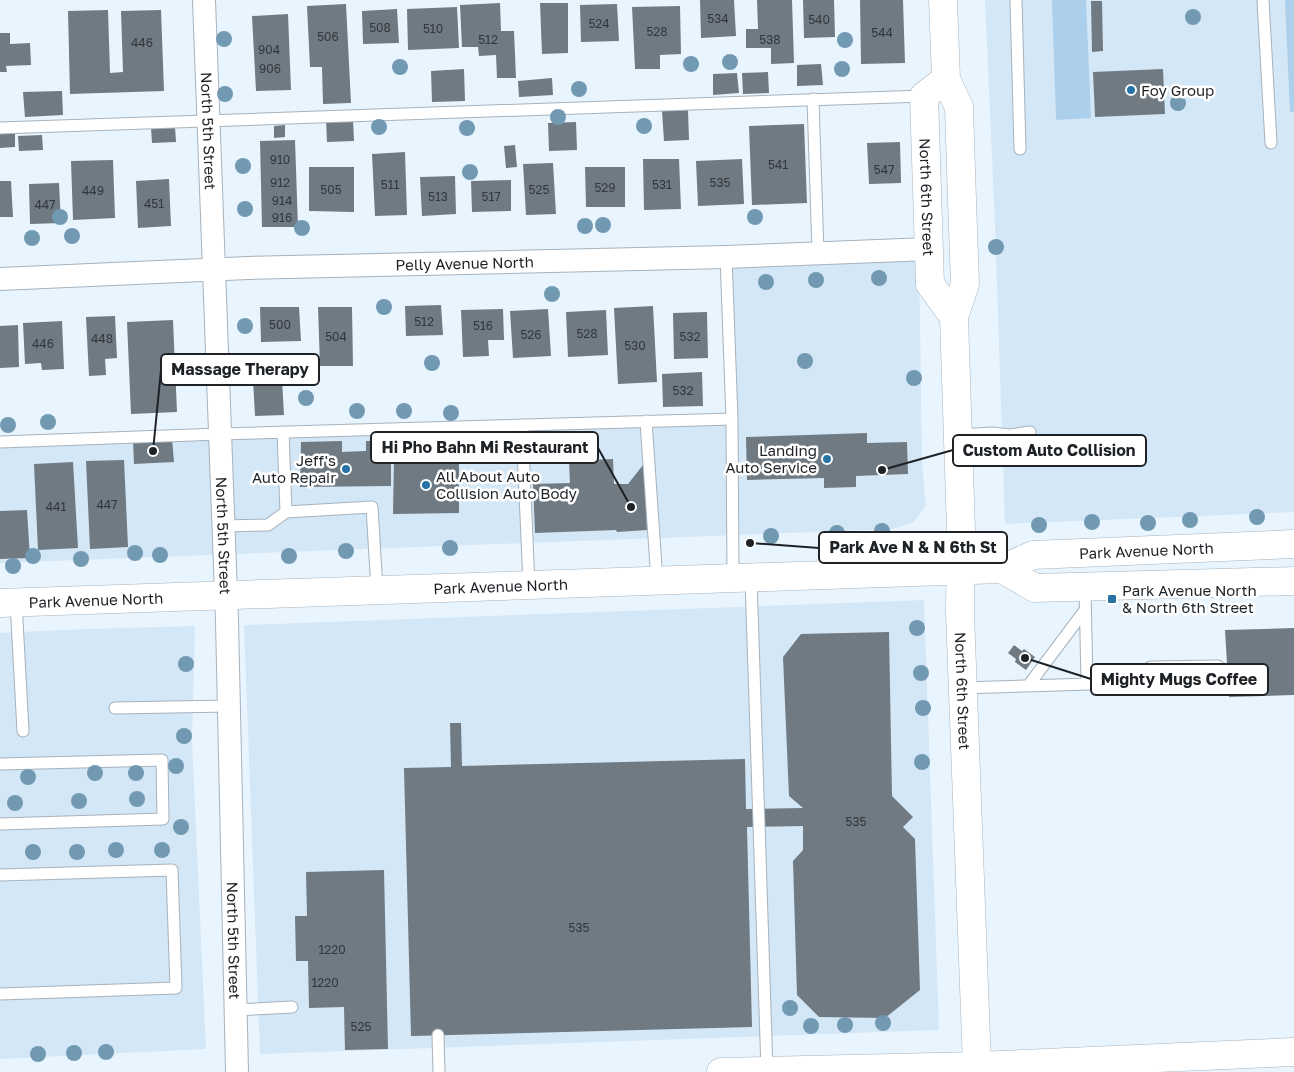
<svg xmlns="http://www.w3.org/2000/svg" width="1294" height="1072" font-family="'Golos Text',sans-serif">
<style>
.built{fill:#d4e7f6}
.green{fill:#accfeb}
.building{fill:#6f7a83}
.lines{fill:none;stroke-linecap:round;stroke-linejoin:round}
.service-casing{stroke:#a6b2bc;stroke-width:13}
.minor-casing{stroke:#a6b2bc;stroke-width:24}
.tertiary-casing{stroke:#a6b2bc;stroke-width:29}
.service{stroke:#fff;stroke-width:11}
.minor{stroke:#fff;stroke-width:22}
.tertiary{stroke:#fff;stroke-width:28}
.tree{fill:#7299b2}
.poi-dot{fill:#2773a6;stroke:#fff;stroke-width:2}
.labels{text-anchor:middle;dominant-baseline:central;stroke-width:5;stroke-linejoin:round;paint-order:stroke}
.number-label{font-size:12px;fill:#32383d}
.poi-label{font-size:15px;fill:#1e2226;stroke:#fff;text-anchor:start}
.street-label{font-size:15px;fill:#1e2226;stroke:#fff}
.leader{fill:none;stroke:#1e2226;stroke-width:2}
.callout-dot{fill:#1e2226;stroke:#fff;stroke-width:2}
.callout{fill:#fff;stroke:#1e2226;stroke-width:2}
.callout-label{font-size:16px;text-anchor:middle;font-weight:bold;fill:#1e2226}
</style>
<rect width="100%" height="100%" fill="#e8f5ff"/>
<path class="built" d="M985,0H1294V512L1005,524L995,225Z
M919,249L922,463L926,505L914,522L893,529L0,563V442L731,419L726,257Z
M924,600L939,1030L260,1054L244,625Z
M195,626L192,741L206,1049L0,1059V633L85,629Z"/>
<path class="green" d="M1052,0H1086L1091,118L1056,120Z
M1285,0H1294V112H1290Z"/>
<path class="building" d="M700,0H734L736,36L701,38Z
M757,0H792L794,63L771,64V48H746V29H758Z
M803,0H834L835,37L804,38Z
M860,0H903L905,63L861,64Z
M1091,1H1102L1103,51L1092,52Z
M500,3L501,31H514L516,78H497L496,55L479,56L478,47H462L460,5Z
M540,3H568V53L542,54Z
M346,4L351,103L323,104L322,67H310L307,6Z
M617,4L619,41L581,42L580,5Z
M680,6L681,54L660,55V69H635L632,7Z
M457,7L459,48L408,50L407,9Z
M397,9L399,43L363,44L362,11Z
M108,10L110,73L123,72L121,11L161,10L164,91L70,94L68,11Z
M288,14L291,90L256,91L252,16Z
M0,33H10V44L30,43L31,65L6,66L7,72H0Z
M821,64L823,85L797,86V65Z
M464,69L465,101L432,102L431,71Z
M1163,69L1165,114L1095,117L1093,72Z
M768,72L769,93L743,94L742,73Z
M737,73L739,93L713,95V74Z
M552,78L553,95L519,97L518,81Z
M62,91L63,115L25,117L23,92Z
M688,110L689,140L664,141L662,111Z
M353,119L354,141L327,142L326,120Z
M576,122L577,150L549,151L548,123Z
M804,124L807,203L752,205L749,126Z
M285,125V137L274,138V126Z
M175,127L176,142L152,143L151,128Z
M15,131V147L0,148V132Z
M42,135L43,150L19,151L18,136Z
M295,140L298,227H262L260,141Z
M900,142L901,183L869,184L867,143Z
M515,145L517,167L506,168L504,146Z
M405,152L407,215L375,216L372,154Z
M643,159H679L681,209L644,210Z
M742,159L744,204L698,206L696,161Z
M113,160L115,218L73,220L71,161Z
M553,163L556,214L526,215L523,164Z
M309,167H354V212L309,211Z
M585,167H625V207H586Z
M455,176L456,214L422,216L420,177Z
M169,179L171,226L138,228L136,181Z
M511,180V211L472,212L471,181Z
M0,181H11L13,217H0Z
M59,183L61,223L30,224L29,184Z
M441,305L443,335L406,336L405,306Z
M653,306L657,382L618,384L614,308Z
M260,307H299L301,341L261,342Z
M318,307H352L353,366H320Z
M503,309L504,340H488L489,356L463,357L461,310Z
M548,309L551,356L513,358L510,311Z
M606,310L608,355L568,357L566,312Z
M707,312L708,358L674,359L673,313Z
M115,316L117,358L105,359L106,375L89,376L86,317Z
M173,320L177,412L131,414L127,322Z
M62,321L64,369L42,370L41,363L25,364L23,323Z
M18,325L19,367L0,368V326Z
M702,372L703,406L663,407L662,374Z
M282,379L284,415L255,416L253,380Z
M867,433V443L907,442L908,474L856,476V487L824,488V478L747,480L746,437Z
M172,439L174,462L134,464L133,441Z
M342,441V452L366,451V441H391V486L300,487L301,442Z
M394,458H459V513L393,514Z
M613,459L614,484H628L643,465L645,464L647,530L617,532L616,530L535,533L533,484L570,483L569,461Z
M124,460L128,547L90,549L86,461Z
M73,462L78,548L38,550L34,464Z
M27,510L30,558L0,559V511Z
M1294,628V695L1229,697L1225,630Z
M889,632L892,796L913,817L903,827L915,839L920,990L885,1018L819,1017L797,995L793,861L803,850V826L747,827L752,1027L411,1036L404,768L451,767L450,723H461L462,766L745,759L746,809L803,808L789,796L783,657L801,634Z
M1014,645L1022,651L1024,649L1035,657L1026,670L1015,662L1016,659L1008,653Z
M384,870L388,1049L345,1050L344,1007L309,1008L308,961H296L295,916H307L306,872Z"/>
<g class="lines">
<g class="service-casing">
<path id="service" d="M1016,0L1020,149
M1263,0L1271,143
M813,99L818,253
M0,128L924,96
M732,419L733,578
M646,421L657,581
M522,425L529,585
M283,432L286,512
M958,435L992,433L1010,435L1030,432
M0,442L220,434L732,419L726,257
M223,526L268,525L286,512L372,507L377,590
M751,578L767,1071
M1085,588L1087,684
M16,602L23,731
M1028,686L1085,610
M963,688L1122,683L1151,667L1218,666
M115,708L229,706
M0,764L162,760L163,819L0,824
M0,875L172,870L176,988L0,994
M235,1010L292,1007
M438,1035L439,1072"/>
</g>
<g class="minor-casing">
<g id="minor">
<path id="s1" d="M204,0L227,621L237,1072"/>
<path id="s2" d="M0,279L248,268L726,257L929,249"/>
</g>
</g>
<g class="tertiary-casing">
<g id="tertiary">
<path id="s3" d="M943,0L946,79L959,107L962,200L965,284L954,317L961,531L960,613L977,1066"/>
<path id="s4" d="M946,79L924,96L930,284L954,317"/>
<path d="M1002,569L1035,588L1294,581"/>
<path id="s5" d="M0,603L1002,569L1033,555L1294,544"/>
<path d="M721,1072L977,1066L1294,1052"/>
</g>
</g>
<use href="#service" class="service"/>
<use href="#minor" class="minor"/>
<use href="#tertiary" class="tertiary"/>
</g>
<g class="tree">
<circle cx="1193" cy="17" r="8"/>
<circle cx="224" cy="39" r="8"/>
<circle cx="845" cy="40" r="8"/>
<circle cx="730" cy="62" r="8"/>
<circle cx="691" cy="64" r="8"/>
<circle cx="400" cy="67" r="8"/>
<circle cx="842" cy="69" r="8"/>
<circle cx="579" cy="89" r="8"/>
<circle cx="225" cy="94" r="8"/>
<circle cx="1178" cy="103" r="8"/>
<circle cx="558" cy="117" r="8"/>
<circle cx="644" cy="126" r="8"/>
<circle cx="379" cy="127" r="8"/>
<circle cx="467" cy="128" r="8"/>
<circle cx="243" cy="166" r="8"/>
<circle cx="470" cy="172" r="8"/>
<circle cx="245" cy="209" r="8"/>
<circle cx="60" cy="217" r="8"/>
<circle cx="755" cy="217" r="8"/>
<circle cx="603" cy="225" r="8"/>
<circle cx="585" cy="226" r="8"/>
<circle cx="302" cy="228" r="8"/>
<circle cx="72" cy="236" r="8"/>
<circle cx="32" cy="238" r="8"/>
<circle cx="996" cy="247" r="8"/>
<circle cx="879" cy="278" r="8"/>
<circle cx="816" cy="280" r="8"/>
<circle cx="766" cy="282" r="8"/>
<circle cx="552" cy="294" r="8"/>
<circle cx="384" cy="307" r="8"/>
<circle cx="245" cy="326" r="8"/>
<circle cx="805" cy="361" r="8"/>
<circle cx="432" cy="363" r="8"/>
<circle cx="914" cy="378" r="8"/>
<circle cx="306" cy="398" r="8"/>
<circle cx="357" cy="411" r="8"/>
<circle cx="404" cy="411" r="8"/>
<circle cx="451" cy="413" r="8"/>
<circle cx="48" cy="422" r="8"/>
<circle cx="8" cy="425" r="8"/>
<circle cx="1257" cy="517" r="8"/>
<circle cx="1190" cy="520" r="8"/>
<circle cx="1092" cy="522" r="8"/>
<circle cx="1148" cy="523" r="8"/>
<circle cx="1039" cy="525" r="8"/>
<circle cx="882" cy="531" r="8"/>
<circle cx="837" cy="533" r="8"/>
<circle cx="771" cy="536" r="8"/>
<circle cx="450" cy="548" r="8"/>
<circle cx="346" cy="551" r="8"/>
<circle cx="135" cy="553" r="8"/>
<circle cx="160" cy="555" r="8"/>
<circle cx="33" cy="556" r="8"/>
<circle cx="289" cy="556" r="8"/>
<circle cx="81" cy="559" r="8"/>
<circle cx="13" cy="566" r="8"/>
<circle cx="917" cy="628" r="8"/>
<circle cx="186" cy="664" r="8"/>
<circle cx="921" cy="673" r="8"/>
<circle cx="923" cy="708" r="8"/>
<circle cx="184" cy="736" r="8"/>
<circle cx="922" cy="762" r="8"/>
<circle cx="176" cy="766" r="8"/>
<circle cx="95" cy="773" r="8"/>
<circle cx="136" cy="773" r="8"/>
<circle cx="28" cy="777" r="8"/>
<circle cx="137" cy="799" r="8"/>
<circle cx="79" cy="801" r="8"/>
<circle cx="15" cy="803" r="8"/>
<circle cx="181" cy="827" r="8"/>
<circle cx="116" cy="850" r="8"/>
<circle cx="162" cy="850" r="8"/>
<circle cx="33" cy="852" r="8"/>
<circle cx="77" cy="852" r="8"/>
<circle cx="790" cy="1008" r="8"/>
<circle cx="883" cy="1023" r="8"/>
<circle cx="845" cy="1025" r="8"/>
<circle cx="811" cy="1026" r="8"/>
<circle cx="106" cy="1052" r="8"/>
<circle cx="74" cy="1053" r="8"/>
<circle cx="38" cy="1054" r="8"/>
</g>
<g class="poi-dot">
<circle cx="1131" cy="90" r="5"/>
<circle cx="827" cy="459" r="5"/>
<circle cx="346" cy="469" r="5"/>
<circle cx="426" cy="485" r="5"/>
<rect x="1107" y="594" width="10" height="10" rx="2.5"/>
</g>
<g class="labels">
<g class="number-label">
<text x="718" y="18">534</text>
<text x="819" y="19">540</text>
<text x="599" y="23">524</text>
<text x="380" y="27">508</text>
<text x="433" y="28">510</text>
<text x="657" y="31">528</text>
<text x="882" y="32">544</text>
<text x="328" y="36">506</text>
<text x="488" y="39">512</text>
<text x="770" y="39">538</text>
<text x="142" y="42">446</text>
<text x="269" y="49">904</text>
<text x="270" y="68">906</text>
<text x="280" y="159">910</text>
<text x="778" y="164">541</text>
<text x="884" y="169">547</text>
<text x="280" y="182">912</text>
<text x="720" y="182">535</text>
<text x="390" y="184">511</text>
<text x="662" y="184">531</text>
<text x="605" y="187">529</text>
<text x="331" y="189">505</text>
<text x="539" y="189">525</text>
<text x="93" y="190">449</text>
<text x="438" y="196">513</text>
<text x="491" y="196">517</text>
<text x="282" y="200">914</text>
<text x="154" y="203">451</text>
<text x="45" y="204">447</text>
<text x="282" y="217">916</text>
<text x="424" y="321">512</text>
<text x="280" y="324">500</text>
<text x="483" y="325">516</text>
<text x="587" y="333">528</text>
<text x="531" y="334">526</text>
<text x="336" y="336">504</text>
<text x="690" y="336">532</text>
<text x="102" y="338">448</text>
<text x="43" y="343">446</text>
<text x="635" y="345">530</text>
<text x="683" y="390">532</text>
<text x="107" y="504">447</text>
<text x="56" y="506">441</text>
<text x="856" y="821">535</text>
<text x="579" y="927">535</text>
<text x="332" y="949">1220</text>
<text x="325" y="982">1220</text>
<text x="361" y="1026">525</text>
</g>
<g class="poi-label">
<text x="1141" y="90">Foy Group</text>
<text x="817" y="450" text-anchor="end">Landing<tspan x="817" dy="17">Auto Service</tspan></text>
<text x="336" y="460" text-anchor="end">Jeff's<tspan x="336" dy="17">Auto Repair</tspan></text>
<text x="436" y="476">All About Auto<tspan x="436" dy="17">Collision Auto Body</tspan></text>
<text x="1122" y="590">Park Avenue North<tspan x="1122" dy="17">&amp; North 6th Street</tspan></text>
</g>
<g class="street-label">
<text stroke="none"><textPath href="#s1" startOffset="131">North 5th Street</textPath></text>
<text stroke="none"><textPath href="#s4" startOffset="129">North 6th Street</textPath></text>
<text stroke="none"><textPath href="#s2" startOffset="465">Pelly Avenue North</textPath></text>
<text stroke="none"><textPath href="#s1" startOffset="536">North 5th Street</textPath></text>
<text stroke="none"><textPath href="#s5" startOffset="1150">Park Avenue North</textPath></text>
<text stroke="none"><textPath href="#s5" startOffset="501">Park Avenue North</textPath></text>
<text stroke="none"><textPath href="#s5" startOffset="96">Park Avenue North</textPath></text>
<text stroke="none"><textPath href="#s3" startOffset="696">North 6th Street</textPath></text>
<text stroke="none"><textPath href="#s1" startOffset="941">North 5th Street</textPath></text>
</g>
</g>
<path class="leader" d="M153 451L161 370M631 507L598 448M882 470L953 450M750 543L819 548M1025 658L1091 679"/>
<g class="callout-dot">
<circle cx="153" cy="451" r="5"/>
<circle cx="631" cy="507" r="5"/>
<circle cx="882" cy="470" r="5"/>
<circle cx="750" cy="543" r="5"/>
<circle cx="1025" cy="658" r="5"/>
</g>
<g class="callout">
<rect x="161" y="354" width="158" height="31" rx="5"/>
<rect x="371" y="432" width="227" height="31" rx="5"/>
<rect x="953" y="435" width="193" height="31" rx="5"/>
<rect x="819" y="532" width="188" height="31" rx="5"/>
<rect x="1091" y="664" width="177" height="31" rx="5"/>
</g>
<g class="callout-label">
<text x="240" y="375">Massage Therapy</text>
<text x="485" y="453">Hi Pho Bahn Mi Restaurant</text>
<text x="1049" y="456">Custom Auto Collision</text>
<text x="913" y="553">Park Ave N &amp; N 6th St</text>
<text x="1179" y="685">Mighty Mugs Coffee</text>
</g>
</svg>
